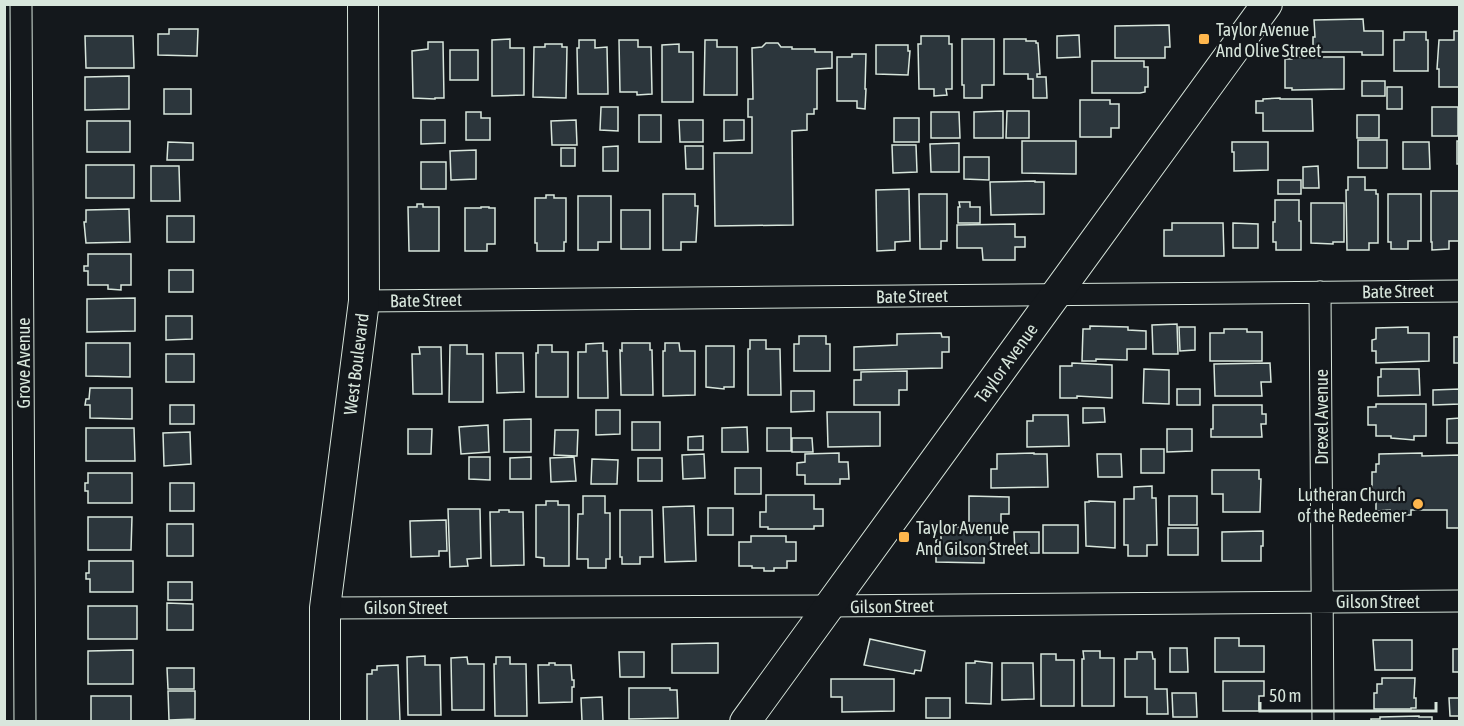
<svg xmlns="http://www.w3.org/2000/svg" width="1464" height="726" font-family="'Asap Condensed',sans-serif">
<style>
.building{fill:#2c363c;stroke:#d8e6dc;stroke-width:1.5}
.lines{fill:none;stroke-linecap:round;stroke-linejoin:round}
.street-casing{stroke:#d8e6dc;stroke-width:23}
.secondary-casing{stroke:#d8e6dc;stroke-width:32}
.street{stroke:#14181c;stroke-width:21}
.secondary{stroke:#14181c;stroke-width:30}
.poi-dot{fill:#ffb74d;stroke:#14181c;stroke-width:2}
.labels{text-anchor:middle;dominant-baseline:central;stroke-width:4.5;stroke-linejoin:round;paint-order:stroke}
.poi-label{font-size:18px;fill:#d8e6dc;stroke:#14181c;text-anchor:start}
.street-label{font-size:18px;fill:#d8e6dc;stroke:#14181c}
</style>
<rect width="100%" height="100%" fill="#14181c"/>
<path class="building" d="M1363,19L1364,31H1383V55H1362V52H1315V50H1313V37H1315L1314,20Z
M1169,25L1170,47H1165V58H1115V26Z
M169,29H198L197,56L158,55V34H169Z
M1454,31H1460V87H1439V69H1437L1439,40H1454Z
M1404,32H1426V40H1428V71H1394V40H1404Z
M1079,35L1080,57L1057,58V36Z
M85,36H133L134,68H86Z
M921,36H949V44H952V89H946L947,95L934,96V89H919L918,44H921Z
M510,39V48H524V95L492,96V40Z
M962,39H994V85H982V98H964V85H962Z
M1004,39H1026V41H1036V43H1038L1040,74H1037V77H1046L1047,98H1033V79H1028V74H1004Z
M579,40H595V48L607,47L608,94H578L577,48H579Z
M619,40H638V47H651L652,94L637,95V92H620Z
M705,40H717V47H737V95H704Z
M428,42H443L444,98H435V99L413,98L412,51L428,49Z
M766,43H778L781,47H792V49H815V52H832V68L817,69V109H814V114H807V130L792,131L793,225L715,226L714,153H752V117H748V99H753L752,48L762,47Z
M545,44H562V47H567L566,98L533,97L534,47H545Z
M679,44V52H693V102H662V45Z
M876,45H908V51H910L908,75L876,74Z
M450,50H478V80H450Z
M852,54H866L865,89H866L865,109L857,108V101H837V57H852Z
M1292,57H1344V89L1292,90V88H1285V59H1292Z
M1092,61H1144V67H1148V87H1145V92L1140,93H1092Z
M129,76V109L85,110V77Z
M1362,81H1385V96H1362Z
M1387,87H1402V109H1387Z
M164,89H191V114H164Z
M1280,98V99H1312L1313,131H1263V113H1256V101H1263V99Z
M1080,100H1110V104H1119V128H1111V137H1080Z
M601,107H618V131L600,130Z
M1432,107H1458V136H1432Z
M1003,111V138H974V112Z
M1007,111H1029V138H1006Z
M466,112H481V118H490V140H466Z
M931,112H959L960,138H931Z
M639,115H661V142H639Z
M1357,115H1379V138H1357Z
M894,118H919V142H894Z
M421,120H445V143L421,144Z
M576,120L577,145H552L551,121Z
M679,120H703V142H680Z
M724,120H744V140L724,141Z
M87,121H130V152H87Z
M1358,140H1387V168H1358Z
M1022,141H1076V174L1022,173Z
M1457,141H1460V164H1457Z
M168,142L193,143V160H167Z
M1232,142H1268V170L1234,171V152H1232Z
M1403,142H1429L1430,169H1403Z
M959,143V172H931L930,144Z
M892,145H916L917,172L893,173Z
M618,146V171H603V147Z
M685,146H703V169H686Z
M561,148H575V166H561Z
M476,150V179L451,180L450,151Z
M964,157H989V180L964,179Z
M421,162H446V189H421Z
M86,165H134V198H86Z
M151,166H179L180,201H151Z
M1318,166L1319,188H1303V167Z
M1348,177H1365V190H1376V194H1378V243H1369V250H1347L1346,190H1348Z
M1278,180H1301V194H1278Z
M1035,181V182H1044V214L991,215L990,182Z
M909,189L910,241L895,242V250L877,251L876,190Z
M1431,191H1460V241H1449V249L1432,250V242H1431Z
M663,194H695V206H698L696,242H681V250H663Z
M919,194H947V241H941V249H920Z
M1388,194H1421V241H1408V249H1391V242H1388Z
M546,195H554V198H566V242H564V251H537V243H535V198H546Z
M578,196H611V242H598V250H578Z
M1275,200H1299V221H1301V250H1276V242H1273V222H1275Z
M959,202H970V207H980V223H958V207H960Z
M1311,203H1344V242H1333V244L1311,243Z
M417,204H423V207H439V251H409L408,207H417Z
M481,207H489V208H495V244H487V251H465V208H481Z
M129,209L130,242L86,243L84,222H86V210Z
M621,210H650V249H621Z
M167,216H194V242H167Z
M1172,223H1223L1224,256H1164V230H1172Z
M1233,223L1258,224V248H1233Z
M1015,224V237H1025V247H1015V260H983L982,248H957V225Z
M88,254H131V285H121V290L108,289V285H88V271H84V266H88Z
M169,270H193V292H169Z
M135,298V331L87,332V299Z
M166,316H192V339L166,340Z
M1177,324L1178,354H1153L1152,325Z
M1090,326L1128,327V330L1146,331V349H1127V360L1096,359V361H1082L1083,329H1090Z
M1179,327H1195V350L1180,351Z
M1408,327V333H1429V361L1376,363V351H1372V340L1376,339V328Z
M1224,329H1247V332H1262V361H1210V333H1224Z
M941,333L942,337H949V352H942V368L854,370V347L897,345V334Z
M799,336H826V344H830V371H794V344H799Z
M1454,337H1460V363H1454Z
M750,340H766V349H780L781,395H748V349H750Z
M86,343H130V377L86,376Z
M603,343V351H607L608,398H578V352H586V344Z
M622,343H650V350H652L653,395H621L620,350L622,351Z
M665,343H679L680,351H695V395L663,396V351H665Z
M450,345H467V354H483V402H449Z
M538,345H552V352H568V397H536V353H538Z
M706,346H734V387H724V389L706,387Z
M419,347H441L442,394H413L412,354H420Z
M496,353H523L524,392L497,393Z
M166,354H194V382H166Z
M1072,363L1112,365V398L1077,396V398H1060V366H1072Z
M1270,363L1271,382H1261L1262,396H1215L1214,364Z
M1144,369L1169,370V404L1143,403Z
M1381,369H1419L1420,395L1378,396V377H1381Z
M907,371V390H899V405H854V380H861V372Z
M90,388H132V419L90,418V405H85L86,399H89Z
M1177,389H1200V405H1177Z
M1460,389V404L1433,405V390Z
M791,391H814V411L791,412Z
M1376,404H1426V436H1414V440L1391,438V436H1376V425H1368V407H1376Z
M170,405H194V424H170Z
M1213,405H1262V414H1266V424H1261L1262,437H1211V429H1213Z
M1083,408H1104L1105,422L1083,423Z
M596,410H620V434L596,435Z
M827,412H880V446L828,447Z
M1033,415H1068L1069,446L1027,447V421H1033Z
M1460,418V443H1447V419Z
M531,419V452H504V420Z
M632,422H660V450H632Z
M488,425L489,452L461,454L459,427Z
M747,427L748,452H722V428Z
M86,428H134L135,461H86Z
M767,428H791V451H767Z
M408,429H432L431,454H408Z
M1167,429H1192V451L1167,452Z
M555,430H578L577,456L554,455Z
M190,432L191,464L164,466L163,433Z
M703,436V450H688V437Z
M792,438H812L813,452H792Z
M1141,449H1164V473H1141Z
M839,453V462H848L849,479H840V484H805V475H797V463L805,462V454Z
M1034,453V454H1047L1048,487L991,488V469H997V454Z
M1422,453V456L1460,455V545L1459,528H1447V510H1411V515H1390V510L1376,511V498H1372V472H1376V464H1379V454Z
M704,454L705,478L683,479L682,455Z
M1097,454H1121L1122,477H1098Z
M469,457H490V480L469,479Z
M531,457V479H510V458Z
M574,457L576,481L551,482L550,458Z
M638,458H662V481H638Z
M592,459L618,460L617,484H591Z
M735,468H761V494H735Z
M1212,470H1259V479H1261L1260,512H1223V494H1212Z
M88,473H132V503H88V491H85V483H88Z
M170,483H194V511H170Z
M1152,486V498H1156L1157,545H1147V556H1128V545H1124V499H1134V487Z
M766,495H814V509H823V526H814V529H768V527H760V512H766Z
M583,496H605V513H610V559H606V568H588V559H577L578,514H583Z
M969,496L1009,497V514H1001V526L969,527Z
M1169,496H1197V525H1169Z
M546,501H558V505H569V566H544V558L536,557V505H546Z
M1089,501L1115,502V548L1086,546L1085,502H1089Z
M694,506L696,561L665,562L663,507Z
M708,508H733V535H708Z
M448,509H480L481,558L467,559L468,566L450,567Z
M499,510H509V512H523L524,565L491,566L490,512H499Z
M620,510H652L653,557H640V564H622V557H620Z
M88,517H132L131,550H88Z
M446,520L447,551H439V556L411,557L410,521Z
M167,524H193V556H167Z
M1043,525H1078V553H1043Z
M944,527H983V529H991V549H984V563L936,562V540H941V532L944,533Z
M1168,528H1198V555H1168Z
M1263,531V546H1261V561H1222V532Z
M1014,532H1039V553H1015Z
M751,536H786V542H796V561H787V568H774V571H764V568H752V566H739V542H751Z
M89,561H133V592H90V579H86V573H89Z
M168,582H192V600H168Z
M167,603L193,604V630H167Z
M88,606H137V639H88Z
M1215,638H1239V646H1264V672H1215Z
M870,639L925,651L921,671L915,670L914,674L864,665Z
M1373,640H1412V670H1375Z
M718,643V673H672V644Z
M1170,648H1187L1188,672H1170Z
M1453,649H1460V672H1453Z
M133,650V684H88V651Z
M1083,651H1100V658H1114V706H1082V659H1084Z
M619,652H644V677H620Z
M1137,652H1152L1153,659H1155V689H1167L1168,714H1147V697H1125V659H1137Z
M1041,654H1056V660H1074V706H1041Z
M425,656V665H440L441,715H408L407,657Z
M467,657L468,664H484V710H452L451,658Z
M496,657H510V664H526L527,716H495L494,664H496Z
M975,661L992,663L991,704L966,703V663H975Z
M549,663H555V665H571L572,680H574V687H572V702L539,703L538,665H549Z
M1002,663H1033L1034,699L1002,700Z
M398,665L400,721H367V674H372V670H377V666Z
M167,668H194V689H168Z
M1382,678H1415L1414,698H1416V708H1411V709H1374V693H1377V684H1382Z
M831,679H894V711L842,712V697H831Z
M1223,681H1264V696H1259V711H1223Z
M629,688H670V690H677L678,718L629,719Z
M168,691H195V719L169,720Z
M1172,693H1196L1197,717H1173Z
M91,696H131V722H91Z
M602,697L603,721H582L581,698Z
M926,698H950V718H926Z
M1449,698H1460V716H1450Z
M1419,716V717H1432V722H1371V719H1380V717Z"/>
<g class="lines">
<g class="street-casing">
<path id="street" d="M21,4L25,722
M1320,292L1323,722
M364,301L1460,291
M325,608L828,606L1460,601"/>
</g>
<g class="secondary-casing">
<path id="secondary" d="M325,722V608L364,301L363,4
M745,722L1267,4"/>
</g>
<use href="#street" class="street"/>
<use href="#secondary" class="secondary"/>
</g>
<g class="poi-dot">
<rect x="1198" y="33" width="12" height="12" rx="3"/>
<circle cx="1418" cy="504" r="6"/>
<rect x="898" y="531" width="12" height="12" rx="3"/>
</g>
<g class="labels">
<g class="poi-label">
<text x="1216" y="29">Taylor Avenue<tspan x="1216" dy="21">And Olive Street</tspan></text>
<text x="1406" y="494" text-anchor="end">Lutheran Church<tspan x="1406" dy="21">of the Redeemer</tspan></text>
<text x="916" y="527">Taylor Avenue<tspan x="916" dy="21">And Gilson Street</tspan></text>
</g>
<g class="street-label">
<text transform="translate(1398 291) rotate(-1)">Bate Street</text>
<text transform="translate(912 296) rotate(-1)">Bate Street</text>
<text transform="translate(426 300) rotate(-1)">Bate Street</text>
<text transform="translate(23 363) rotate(-90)">Grove Avenue</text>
<text transform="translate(1006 363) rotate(-54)">Taylor Avenue</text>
<text transform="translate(356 364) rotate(-83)">West Boulevard</text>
<text transform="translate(1321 417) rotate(-90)">Drexel Avenue</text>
<text x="1378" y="601">Gilson Street</text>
<text transform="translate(892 606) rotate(-1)">Gilson Street</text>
<text x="406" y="607">Gilson Street</text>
</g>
</g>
<rect width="1464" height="726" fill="none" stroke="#d8e6dc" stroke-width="12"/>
<path d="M1260 702v9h176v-9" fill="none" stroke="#d8e6dc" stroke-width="3"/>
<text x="1269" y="702" font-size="18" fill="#d8e6dc" stroke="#14181c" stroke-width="4.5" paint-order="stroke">50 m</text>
</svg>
